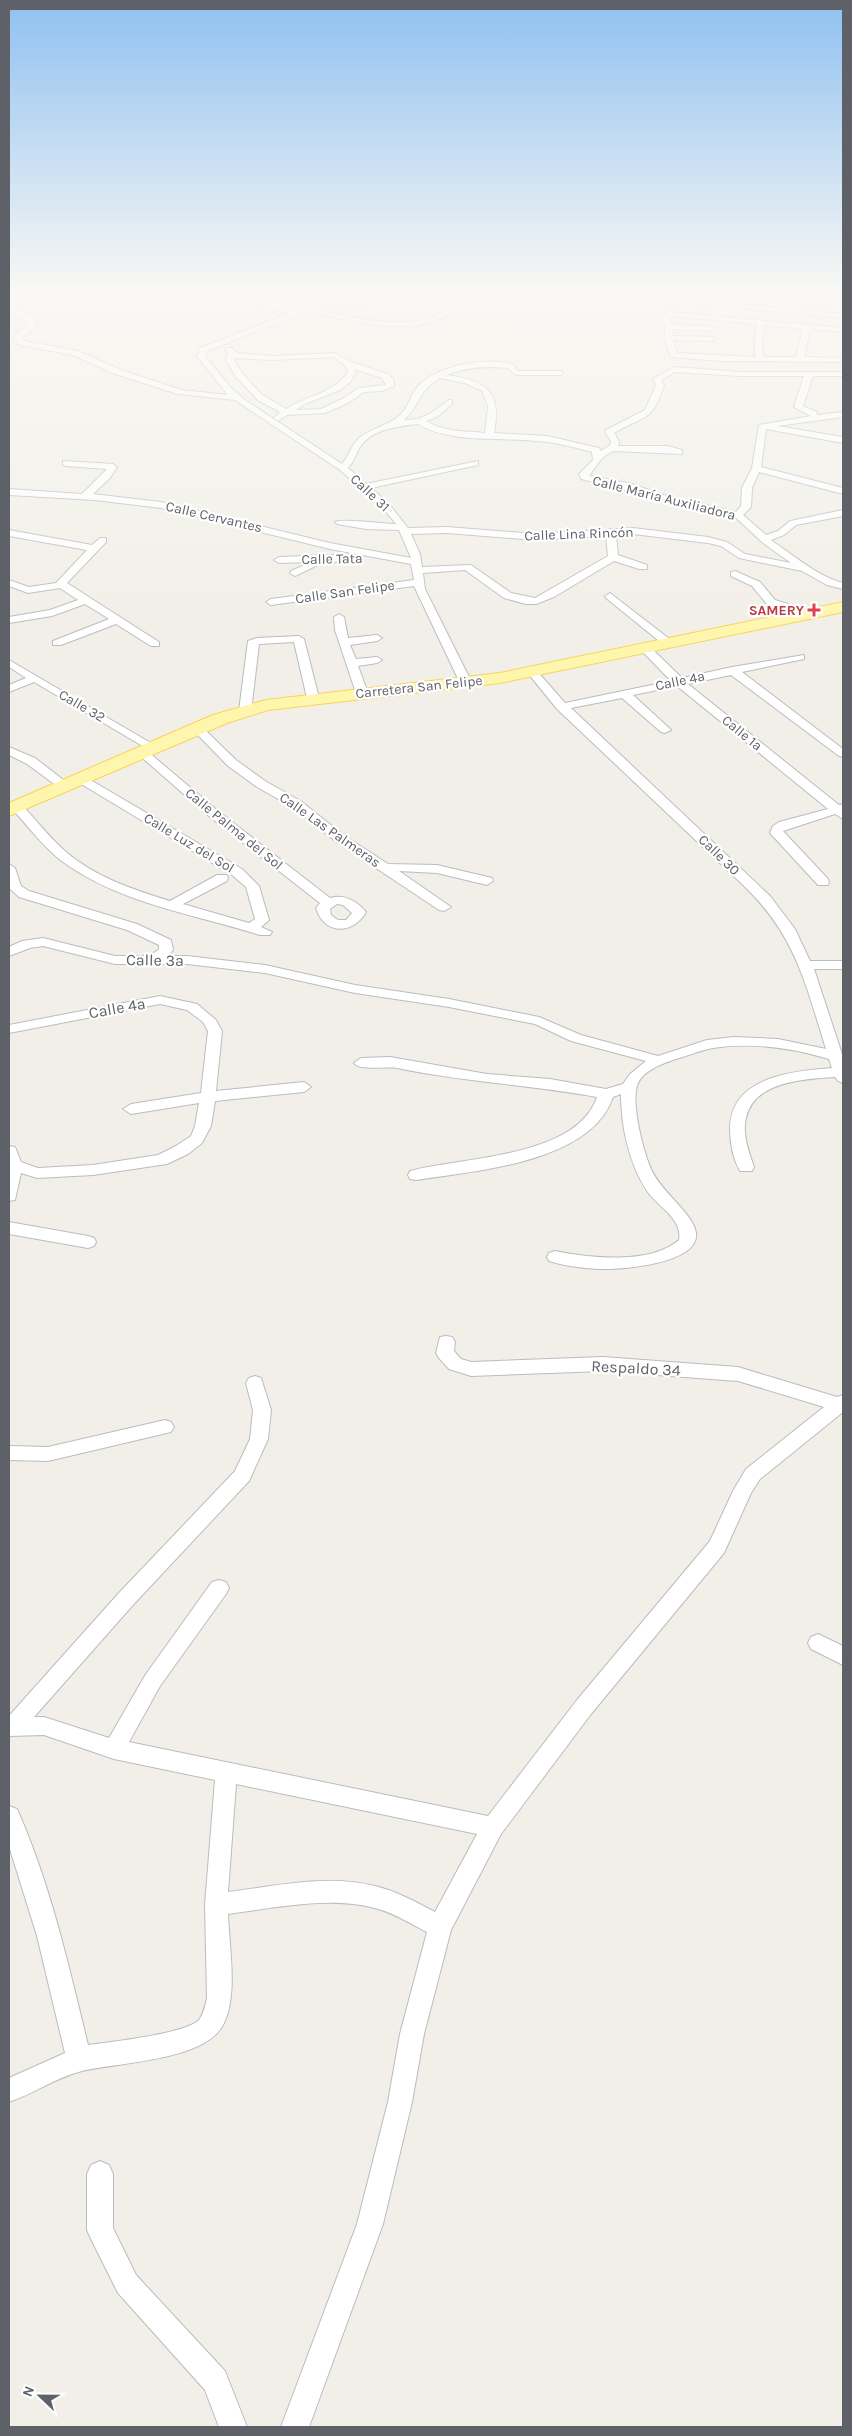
<svg xmlns="http://www.w3.org/2000/svg" width="852" height="2436" font-family="Karla,sans-serif">
<style>
.lines{fill:none;stroke-linecap:round;stroke-linejoin:round}
.minor-casing{stroke:#b9bcc1;stroke-width:2}
.primary-casing{stroke:#f8d459;stroke-width:2}
.minor{fill:#fff;fill-rule:evenodd}
.primary{fill:#fff6ae;fill-rule:evenodd}
.health-dot{fill:#e0444e;stroke:#fff;stroke-width:2}
.labels{text-anchor:middle;dominant-baseline:central;stroke-width:4.5;stroke-linejoin:round;paint-order:stroke}
.far-street-label{font-size:14px;fill:#5e6268;stroke:#fff}
.far-health-label{font-size:14px;font-weight:bold;fill:#be3a42;stroke:#fff;text-anchor:end}
.street-label{font-size:16px;fill:#5e6268;stroke:#fff}
</style>
<rect width="100%" height="100%" fill="#f1efe7"/>
<g class="lines">
<g class="minor-casing">
<path id="minor" d="M57,290H73L9,302V298Z
M211,290L251,295L295,311L319,302L313,290H321L326,301L459,297L464,290H496L572,296L574,290H582L579,298L575,300L470,292L463,306L444,317L429,323L414,326H383L306,312L207,351L205,356L232,389L245,400L342,464C349,456 351,445 359,438C371,428 388,426 400,415C409,407 410,395 418,386C441,364 482,358 513,364L517,371H562V375H515L508,368C487,366 466,367 447,375C487,381 502,391 494,433L547,436L599,448L601,451L610,445L611,441L605,432L606,430L645,410L656,385L653,379L674,367L740,372H843V376H813L803,406L817,412V415L843,412V417L777,426L843,437V443L766,429L761,467L843,488V494L759,472L752,488L751,507L743,515L766,535L778,531L790,521L843,510V516L796,525L784,535L771,540C793,555 817,576 843,583V589L827,585L802,571L739,558L721,546L708,543L633,534L616,535L618,555L647,565V569H639L614,561L554,597L536,604H526L504,598L465,570L423,573L425,589L472,683L466,686L460,683L414,586L271,605L266,602L271,599L414,580L411,564L330,549L161,508L95,500L9,495V489L82,494L107,469L66,466L63,465V461L113,464L117,467L110,478L93,494L161,502L330,543L411,558L399,530L366,529L337,524L335,522C341,518 385,524 396,524L383,508L340,470L235,400L178,394L115,374L73,355L20,345L15,343L14,337L29,323L9,312V308L20,310L37,322L36,327L22,338L25,341L78,351L121,370L182,390L228,395L197,356L200,348L288,314L247,299L208,294L207,292ZM456,301C454,305 449,308 445,311C406,334 354,317 313,309L324,305ZM675,372L740,376H804L794,407L811,416L759,425L752,468L742,488L741,506L736,512L664,495L628,483L589,476L602,458L613,451L682,454V450L668,446H618L619,441L614,433C643,416 653,422 664,385L661,380ZM440,378L465,383L482,391L488,406L485,433C465,431 444,432 426,421L437,417L452,404V400H449L431,413L418,419L404,420C421,404 418,391 440,378ZM418,424C452,445 507,436 547,442C562,444 577,448 592,452L593,460L579,474L581,479L735,517L763,543L791,563L745,554L727,542L708,537L633,528L537,534L447,527L408,528L389,504L371,488L478,465V461L366,484L348,468C354,461 356,454 360,447C372,429 399,426 418,424ZM447,533L537,540L606,536L608,556L535,598L511,593L471,565L422,567L420,554L411,534Z
M655,290H663L668,295L676,298L843,314V318L676,302L662,299Z
M795,298L843,300V304L792,302V298Z
M671,312L843,328V332L810,329L804,357L843,358V362L721,361L671,357L664,338L666,326L662,320L663,313ZM670,316L757,324L754,345L756,357L677,353L673,340L712,341L716,339L712,337L672,336L673,329L712,331L716,329L712,327L672,324ZM764,325L803,329L796,357H764L762,345Z
M226,348H232L237,353L272,356L335,353L351,362L388,374L393,379L394,386L382,391L364,392L348,403L325,413L287,415L278,421L274,418L280,412L259,401L251,393L236,377L226,360L228,353L225,350ZM333,357L345,365L348,372C336,392 306,396 286,409L261,394L242,373L234,360L235,358L272,360ZM354,369L382,378L386,385L359,388L342,399L321,409L296,410L305,404L340,390L351,381L356,372Z
M9,530L92,545L100,538H106V542L67,583L159,642V646H151L116,624L61,645H53V641L109,619L85,604L52,616L9,623V617L50,610L78,600L60,588L28,593L9,586V580L29,587L56,583L87,550L9,536Z
M334,555L352,557L357,560L352,563L326,561L295,576L290,573L291,571L311,562L279,563L274,560L279,557Z
M735,571L760,582L775,600L788,604L800,615V619H792L780,608L767,604L752,586L731,576V572Z
M610,593L672,641V645H664L606,598L605,596Z
M339,614L344,617L348,638L377,635L382,638L377,641L350,645L356,659L377,657L382,660L377,663L358,666L368,693L366,695H358L356,693L335,630L334,617Z
M299,636L304,639L319,698L317,700L313,701L307,698L294,642L259,644L251,711L245,714L241,713L239,711L248,641L257,638Z
M645,645L649,646L682,678L732,667L804,655V659L742,672L843,749V757L839,756L731,675L688,684L839,805L843,804V819L835,814L783,831L828,879L829,882L828,885H818L770,833L773,826L779,822L828,809L677,686L633,695L669,728L671,730L665,733L661,732L622,698L571,708L770,896L795,929L810,961H843V969H814L843,1057V1083L838,1081L835,1077C805,1079 754,1081 746,1118C742,1134 749,1152 754,1167L752,1171H740C733,1159 730,1142 730,1129C730,1077 792,1071 832,1068L829,1059C792,1048 751,1042 713,1048C700,1050 688,1056 676,1059C664,1063 644,1070 638,1083C630,1101 643,1150 651,1169C660,1191 694,1214 696,1233C700,1264 619,1270 598,1269C581,1268 565,1266 549,1261L547,1257L549,1253L555,1251C589,1258 650,1265 679,1240C683,1219 657,1206 647,1191C629,1163 621,1127 621,1094L613,1097C591,1163 474,1171 416,1180L410,1179L408,1175L410,1171C461,1157 577,1158 597,1097C531,1085 464,1082 397,1068C387,1066 359,1071 354,1063L361,1058L390,1057L487,1074L550,1079L606,1089L623,1084L630,1074L646,1061L571,1041L535,1024L449,1007L355,993L265,973L187,964H115L43,946L30,948L9,956V947L22,941L43,938L115,956H150L159,949V945L127,930L19,897L9,888V864L15,868L21,886L29,891L137,924L171,940L173,950L167,956H187L265,965L355,985L449,999L539,1017L581,1035L658,1056L707,1040L734,1037L778,1039L826,1049C805,982 795,934 742,884L557,709L527,672L528,670H536L565,703L671,681L641,650L640,648Z
M9,660L161,749L155,753L151,751L34,682L9,692V685L26,678L9,667Z
M198,726L202,727L236,760L265,781L302,802L342,834L388,864L437,865L492,878L493,881L487,885L437,873L399,871L451,907L444,911L439,910L334,840L294,808L257,787L228,766L194,731V727Z
M9,747L35,758L71,786L69,789H61L27,764L9,755Z
M143,749L147,751L218,811L330,898C344,894 357,901 366,912C353,935 324,935 316,908L320,903L210,817L139,755L137,753ZM337,904L343,905L352,913L346,920H338L331,915L330,909Z
M82,775L242,869L259,886L269,920L261,927L272,932L270,935H260C194,914 121,904 63,862C44,848 29,827 13,810L11,807L13,804H21C36,820 50,838 66,852C95,877 134,890 170,901L217,875H227L228,878L227,881L183,904L249,923L255,919L246,887L232,875L78,782L76,779Z
M160,996L197,1004L216,1020L222,1031L216,1091L304,1082L311,1087L304,1092L215,1101L211,1126L202,1143L188,1154L167,1164L93,1175L37,1178L21,1173L15,1200L9,1201V1146L15,1147L21,1162L38,1168L93,1165L158,1155L176,1146L191,1136L195,1126L199,1103L131,1114L123,1109L131,1104L201,1093L208,1031L203,1022L187,1010L160,1004L9,1033V1025Z
M9,1222L88,1236L94,1238L96,1242L94,1246L88,1248L9,1234Z
M446,1336L452,1337L455,1342L454,1351L461,1359L471,1362L603,1357L738,1367L837,1397L843,1395V1412L760,1479L751,1493L724,1553L591,1714L501,1834L451,1930L424,2034L412,2102L383,2224L309,2427H281L357,2224L388,2102L400,2034L427,1932C411,1924 396,1914 378,1909C331,1895 276,1908 228,1914C229,1946 238,1995 224,2023C207,2061 119,2062 82,2071C57,2077 33,2094 9,2102V2078L65,2053L37,1936L9,1846V1806L17,1809C50,1883 69,1966 88,2045C110,2042 185,2034 199,2020C204,2013 205,2006 207,1998L205,1905L215,1780L114,1759L44,1735L9,1736V1716L118,1594L235,1471L250,1439L253,1410L246,1383L249,1378L255,1376L261,1378L271,1410L268,1439L249,1481L132,1606L34,1717H44L109,1738L146,1674L212,1582L219,1580L226,1582L229,1588L226,1594L160,1686L129,1742L488,1816L577,1700L710,1541L733,1491L746,1469L824,1407L738,1381L603,1371L471,1376L449,1369L439,1358L436,1353L440,1337ZM236,1784L477,1834L435,1912C416,1902 396,1891 375,1886C328,1874 276,1886 228,1892Z
M165,1420L171,1422L174,1427L171,1432L48,1461L9,1460V1446L48,1447Z
M818,1634L843,1646V1665L811,1649L808,1643L811,1637Z
M100,2161L109,2165L113,2174V2228L136,2275L225,2371L247,2427H219L205,2390L118,2293L91,2239L87,2230V2174L91,2165Z"/>
</g>
<g class="primary-casing">
<path id="primary" d="M843,602V612L500,683L268,710L227,723L9,816V803L213,715L266,700L500,673Z"/>
</g>
<use href="#minor" class="minor"/>
<use href="#primary" class="primary"/>
</g>
<linearGradient id="sky" x2="0" y2="1"><stop stop-color="#8fc1f1"/><stop offset="0.46" stop-color="#f9f8f4"/><stop offset="1" stop-color="#f9f8f4" stop-opacity="0"/></linearGradient>
<rect width="852" height="631" fill="url(#sky)"/>
<path class="health-dot" d="M811.5 602.5h5v5h5v5h-5v5h-5v-5h-5v-5h5z"/>
<g class="labels">
<g class="far-street-label">
<text transform="translate(370 493) rotate(43)">Calle 31</text>
<text transform="translate(664 498) rotate(14)">Calle María Auxiliadora</text>
<text transform="translate(214 517) rotate(13)">Calle Cervantes</text>
<text transform="translate(579 534) rotate(-2)">Calle Lina Rincón</text>
<text transform="translate(332 559) rotate(-1)">Calle Tata</text>
<text transform="translate(345 592) rotate(-8)">Calle San Felipe</text>
<text transform="translate(680 681) rotate(-12)">Calle 4a</text>
<text transform="translate(419 687) rotate(-6)">Carretera San Felipe</text>
<text transform="translate(82 706) rotate(30)">Calle 32</text>
<text transform="translate(742 733) rotate(39)">Calle 1a</text>
<text transform="translate(234 829) rotate(39)">Calle Palma del Sol</text>
<text transform="translate(330 830) rotate(35)">Calle Las Palmeras</text>
<text transform="translate(189 843) rotate(31)">Calle Luz del Sol</text>
<text transform="translate(719 855) rotate(44)">Calle 30</text>
</g>
<g class="far-health-label">
<text x="804" y="610">SAMERY</text>
</g>
<g class="street-label">
<text transform="translate(155 960) rotate(1)">Calle 3a</text>
<text transform="translate(117 1008) rotate(-10)">Calle 4a</text>
<text transform="translate(636 1368) rotate(3)">Respaldo 34</text>
</g>
</g>
<rect width="852" height="2436" fill="none" stroke="#5e6268" stroke-width="20"/>
<g transform="translate(40 2396) rotate(292)" stroke="#ffffff" stroke-width="4" paint-order="stroke">
<path d="M0-4L9 19L0 12L-9 19Z" fill="#5e6268"/>
<text y="-8" font-size="14" font-weight="bold" text-anchor="middle" fill="#5e6268">N</text>
</g>
</svg>
